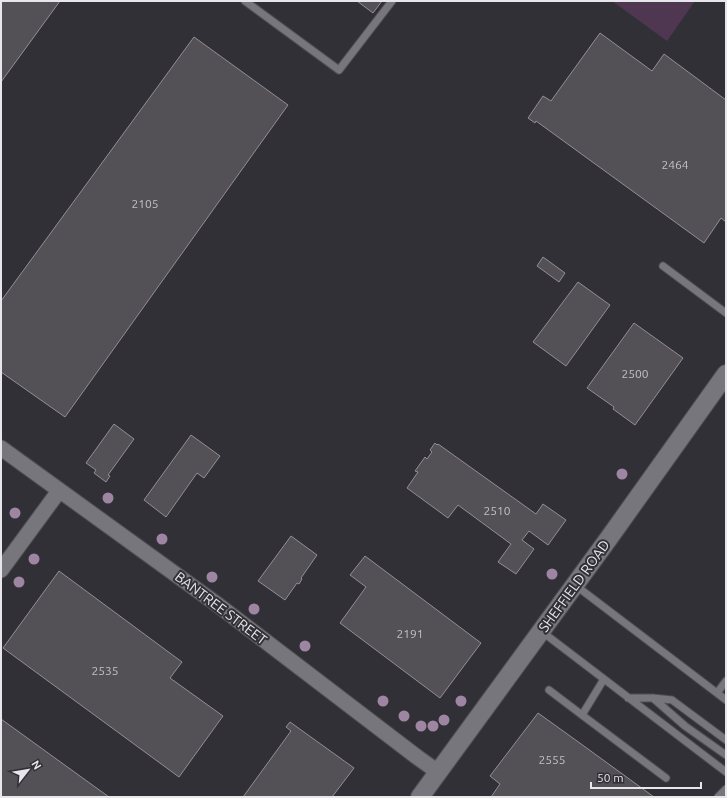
<svg xmlns="http://www.w3.org/2000/svg" width="727" height="798" font-family="Ubuntu,sans-serif">
<style>
.green{fill:#4f3751}
.building{fill:#535056;stroke:#928f95}
.lines{fill:none;stroke-linecap:round;stroke-linejoin:round}
.service-casing{stroke:#4e4e53;stroke-width:9}
.minor-casing{stroke:#4e4e53;stroke-width:17}
.tertiary-casing{stroke:#4e4e53;stroke-width:20}
.service{stroke:#76767c;stroke-width:7}
.minor{stroke:#76767c;stroke-width:15}
.tertiary{stroke:#76767c;stroke-width:18}
.tree{fill:#9e86a2}
.labels{text-anchor:middle;dominant-baseline:central;stroke-width:4;stroke-linejoin:round;paint-order:stroke}
.number-label{font-size:12px;fill:#c2c1c6}
.street-label{font-size:14px;fill:#e7e7eb;stroke:#303036}
</style>
<rect width="100%" height="100%" fill="#303036"/>
<path class="green" d="M612,1H695L667,41Z"/>
<path class="building" d="M1,1H60L1,82Z
M357,1H382L373,13Z
M600,33L652,71L664,54L726,100V222L721,218L704,243L536,121L535,123L528,118L543,96L551,101Z
M194,37L288,105L65,417L1,372V301Z
M543,257L565,273L559,282L537,266Z
M578,282L610,305L566,366L533,342Z
M634,323L683,358L635,425L613,409L614,407L587,388Z
M114,424L134,439L108,475L110,476L106,482L94,473L96,470L86,463Z
M191,435L220,456L204,478L197,473L166,517L144,500Z
M435,443L437,445L438,444L536,514L543,504L566,520L548,545L529,531L522,540L534,549L516,574L498,562L511,544L458,505L448,518L407,488L418,472L415,471L425,457L427,459L432,452L430,450Z
M291,536L317,555L301,578L302,579L299,584L297,583L285,600L258,581Z
M365,556L481,643L440,698L340,623L366,587L350,575Z
M59,571L182,662L170,678L223,716L179,777L3,648Z
M538,713L577,741L654,797H491L500,784L490,776Z
M1,719L109,797H1Z
M290,722L354,768L332,797H243L291,731L286,727Z"/>
<g class="lines">
<g class="service-casing">
<path id="service" d="M245,1L339,70L392,1
M663,266L726,313
M575,585L726,700
M541,631L726,772
M549,690L582,715L604,679
M717,693L726,681
M628,698H653L672,700L726,740
M653,698L685,726L726,755
M582,715L666,778
M718,797L726,789"/>
</g>
<g class="minor-casing">
<path id="minor" d="M1,448L218,605L417,757L438,772
M1,570L59,491"/>
</g>
<g class="tertiary-casing">
<path id="tertiary" d="M420,797L609,538L726,374"/>
</g>
<use href="#service" class="service"/>
<use href="#minor" class="minor"/>
<use href="#tertiary" class="tertiary"/>
</g>
<g class="tree">
<circle cx="622" cy="474" r="5.5"/>
<circle cx="108" cy="498" r="5.5"/>
<circle cx="15" cy="513" r="5.5"/>
<circle cx="162" cy="539" r="5.5"/>
<circle cx="34" cy="559" r="5.5"/>
<circle cx="552" cy="574" r="5.5"/>
<circle cx="212" cy="577" r="5.5"/>
<circle cx="19" cy="582" r="5.5"/>
<circle cx="254" cy="609" r="5.5"/>
<circle cx="305" cy="646" r="5.5"/>
<circle cx="383" cy="701" r="5.5"/>
<circle cx="461" cy="701" r="5.5"/>
<circle cx="404" cy="716" r="5.5"/>
<circle cx="444" cy="720" r="5.5"/>
<circle cx="421" cy="726" r="5.5"/>
<circle cx="433" cy="726" r="5.5"/>
</g>
<g class="labels">
<g class="number-label">
<text x="675" y="164">2464</text>
<text x="145" y="203">2105</text>
<text x="635" y="373">2500</text>
<text x="497" y="510">2510</text>
<text x="410" y="633">2191</text>
<text x="105" y="670">2535</text>
<text x="552" y="759">2555</text>
</g>
<g class="street-label">
<text transform="translate(574 586) rotate(-54)">SHEFFIELD ROAD</text>
<text transform="translate(221 608) rotate(37)">BANTREE STREET</text>
</g>
</g>
<rect width="727" height="798" fill="none" stroke="#e7e7eb" stroke-width="4"/>
<g transform="translate(28 770) rotate(59)" stroke="#303036" stroke-width="3" paint-order="stroke">
<path d="M0-3L7 15L0 10L-7 15Z" fill="#e7e7eb"/>
<text y="-6" font-size="11" font-weight="bold" text-anchor="middle" fill="#e7e7eb">N</text>
</g>
<path d="M591 782v6h110v-6" fill="none" stroke="#e7e7eb" stroke-width="2"/>
<text x="597" y="782" font-size="12" fill="#e7e7eb" stroke="#303036" stroke-width="3" paint-order="stroke">50 m</text>
</svg>
